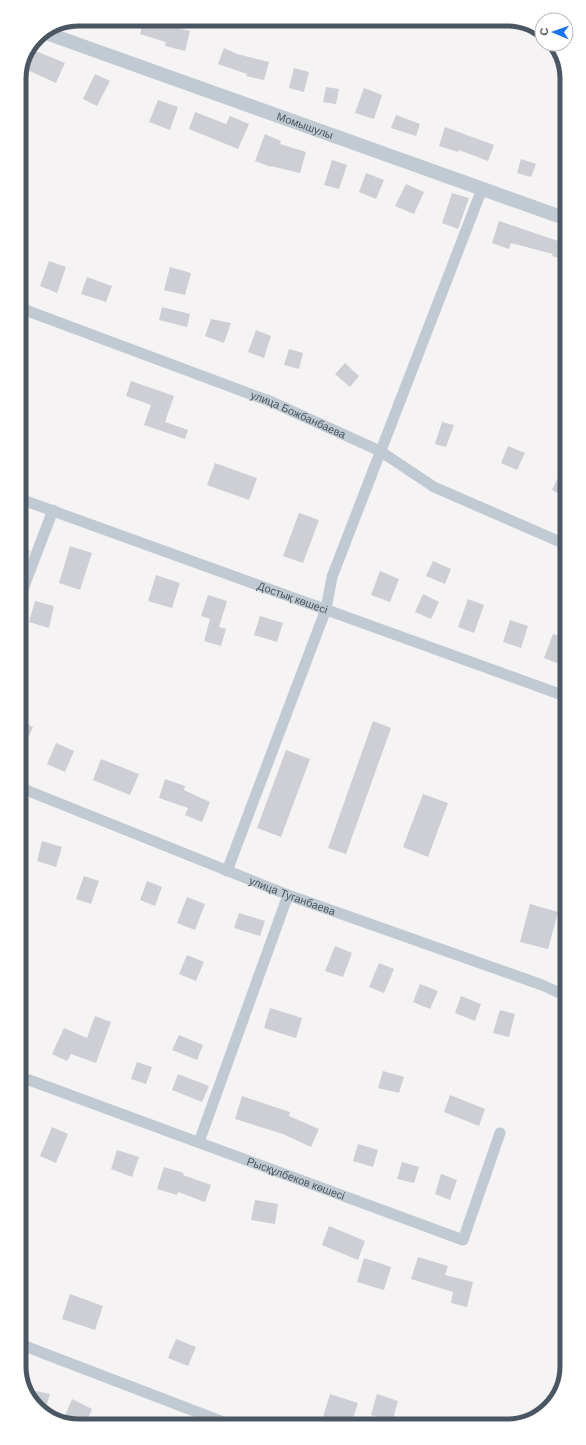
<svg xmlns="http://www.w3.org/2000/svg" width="586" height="1445" font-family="Helvetica,sans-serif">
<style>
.building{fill:#cdcfd5}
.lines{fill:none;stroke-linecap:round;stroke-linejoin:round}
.minor{stroke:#c1cad2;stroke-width:11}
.tertiary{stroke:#c1cad2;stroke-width:14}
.labels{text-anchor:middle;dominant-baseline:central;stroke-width:3;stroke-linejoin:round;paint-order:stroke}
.street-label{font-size:11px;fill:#4a5661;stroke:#fff}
.rim{fill:none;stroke:#4a5661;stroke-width:5}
</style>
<rect width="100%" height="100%" fill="#f5f3f3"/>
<path class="building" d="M144,19H153L162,22L161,24L190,31L185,51L165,46L166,42L140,34Z
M224,48L237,54L269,62L264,80L246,76L247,74L218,64Z
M31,49L65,63L56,83L23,68Z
M294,68L309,72L304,92L289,88Z
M95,74L110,81L97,106L83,99Z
M326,87L339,89L336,104L323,102Z
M364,88L382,95L374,119L355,113Z
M158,100L178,107L170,130L149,122Z
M195,112L226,124L230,116L249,124L238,149L189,129Z
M396,115L420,124L416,136L391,128Z
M445,127L494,145L488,161L459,150L458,152L439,146Z
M265,134L281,141L280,144L306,152L300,173L271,166V167L255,161Z
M521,159L536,164L531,177L517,173Z
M332,160L347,165L339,189L324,185Z
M366,173L384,180L376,199L359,192Z
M406,184L424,192L414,214L395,206Z
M452,193L469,198L458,229L442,223Z
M499,221L564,243V260L552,256L553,254L511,243L509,249L492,243Z
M49,261L66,267L57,293L40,286Z
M170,267L191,273L185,295L164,290Z
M87,277L112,286L106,302L81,294Z
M162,307L190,314L187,327L159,320Z
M211,319L231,323L224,343L205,336Z
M256,330L271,336L264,358L248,352Z
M289,349L303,353L299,369L284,365Z
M345,363L359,376L350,387L335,374Z
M131,381L174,396L165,422L188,430L185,439L144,425L151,405L126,396Z
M442,422L454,425L446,447L435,444Z
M508,446L525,453L517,470L501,463Z
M215,463L257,478L249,500L207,485Z
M565,463V497L552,490Z
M299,513L319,520L303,563L283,556Z
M70,546L92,553L80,590L59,583Z
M20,547L30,551L20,577Z
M433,561L451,569L445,584L426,576Z
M380,571L399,579L390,602L371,595Z
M156,575L180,583L172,608L148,601Z
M423,594L439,602L431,619L415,612Z
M208,595L227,601L219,627L226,629L221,646L204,641L210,619L201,616Z
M468,599L484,605L474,633L458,627Z
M35,601L54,606L49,628L29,622Z
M260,616L283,623L277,642L254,635Z
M510,620L528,626L521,648L503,642Z
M553,634L565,638V656L562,665L544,658Z
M21,721L33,727L21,754Z
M373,721L391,728L346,854L328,848Z
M56,743L74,751L65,772L47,764Z
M286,750L310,759L281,837L257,828Z
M101,759L139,774L130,795L93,780Z
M165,779L185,786L184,790L210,802L202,822L185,815L188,808L159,798Z
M423,794L448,803L428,857L403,847Z
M42,841L62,847L56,867L37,861Z
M84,876L99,881L91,904L76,899Z
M147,881L162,887L155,906L140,900Z
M187,897L205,904L195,930L177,923Z
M530,904L558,912L548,949L520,942Z
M239,913L265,921L260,936L234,928Z
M335,946L352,953L343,977L325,971Z
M187,955L204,962L196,981L179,974Z
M379,963L394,969L384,993L369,987Z
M420,984L438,991L430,1009L413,1002Z
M461,996L481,1004L475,1021L455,1013Z
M270,1008L302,1018L296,1038L264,1028Z
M500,1010L515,1014L509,1037L493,1033Z
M95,1016L111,1022L96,1063L71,1054L67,1061L52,1054L64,1028L87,1038Z
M179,1035L203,1045L197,1060L172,1050Z
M137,1062L152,1067L146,1084L131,1079Z
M383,1071L404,1077L399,1093L378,1088Z
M178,1074L209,1086L202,1102L172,1090Z
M450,1095L485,1109L479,1126L444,1112Z
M242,1096L290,1112L289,1116L319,1129L311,1147L283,1134L235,1119Z
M52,1127L68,1134L56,1163L40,1156Z
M358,1144L378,1150L373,1167L353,1161Z
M117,1150L139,1157L132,1177L111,1169Z
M402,1162L419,1167L414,1183L397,1179Z
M164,1167L184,1173L183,1175L211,1185L205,1202L178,1192L177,1195L157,1189Z
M441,1174L457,1180L450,1200L435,1194Z
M255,1200L278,1204L275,1224L251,1220Z
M329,1226L365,1241L358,1260L322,1245Z
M418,1257L448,1266L445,1275L473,1282L467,1307L451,1303L453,1292L411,1279Z
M364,1258L391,1267L384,1290L357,1282Z
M70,1294L103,1306L95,1330L62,1319Z
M176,1339L196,1347L188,1366L168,1358Z
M36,1391L50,1394L44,1414L33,1401Z
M330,1394L358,1403L351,1424H343L323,1417Z
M377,1394L398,1401L392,1422L371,1415Z
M72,1399L92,1409L85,1426L64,1418Z"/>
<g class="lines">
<g class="minor">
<path id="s1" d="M20,308L272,402L380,451L434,487L565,544"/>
<path id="s2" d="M20,499L565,696"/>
<path d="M20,597L53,510"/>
<path id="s3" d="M21,788L288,895L542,985L566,996"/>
<path d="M227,871L326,609L332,577L482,189"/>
<path id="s4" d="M21,1077L463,1240L500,1133"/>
<path d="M199,1142L288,895"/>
<path d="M22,1345L231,1425"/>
</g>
<path class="tertiary" id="s5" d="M46,33L564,218"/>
</g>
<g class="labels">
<g class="street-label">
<text stroke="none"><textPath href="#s5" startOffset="275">Момышулы</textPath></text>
<text stroke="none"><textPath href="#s1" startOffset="298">улица Божбанбаева</textPath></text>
<text stroke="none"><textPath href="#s2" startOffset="290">Достық көшесі</textPath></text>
<text stroke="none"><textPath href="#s3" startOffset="292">улица Туганбаева</textPath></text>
<text stroke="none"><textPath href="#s4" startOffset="293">Рысқұлбеков көшесі</textPath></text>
</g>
</g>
<path d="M0 0H586V1445H0ZM79 26H507A53 53 0 0 1 560 79V1366A53 53 0 0 1 507 1419H79A53 53 0 0 1 26 1366V79A53 53 0 0 1 79 26Z" fill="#fff" fill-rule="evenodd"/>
<path class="rim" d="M79 26H507A53 53 0 0 1 560 79V1366A53 53 0 0 1 507 1419H79A53 53 0 0 1 26 1366V79A53 53 0 0 1 79 26Z"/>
<g transform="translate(554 32) rotate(272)"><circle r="19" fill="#ffffff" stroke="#b7bbc0"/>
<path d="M0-3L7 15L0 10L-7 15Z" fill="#1a73e8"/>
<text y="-6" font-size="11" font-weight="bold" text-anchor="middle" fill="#4a5661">С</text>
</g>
</svg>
